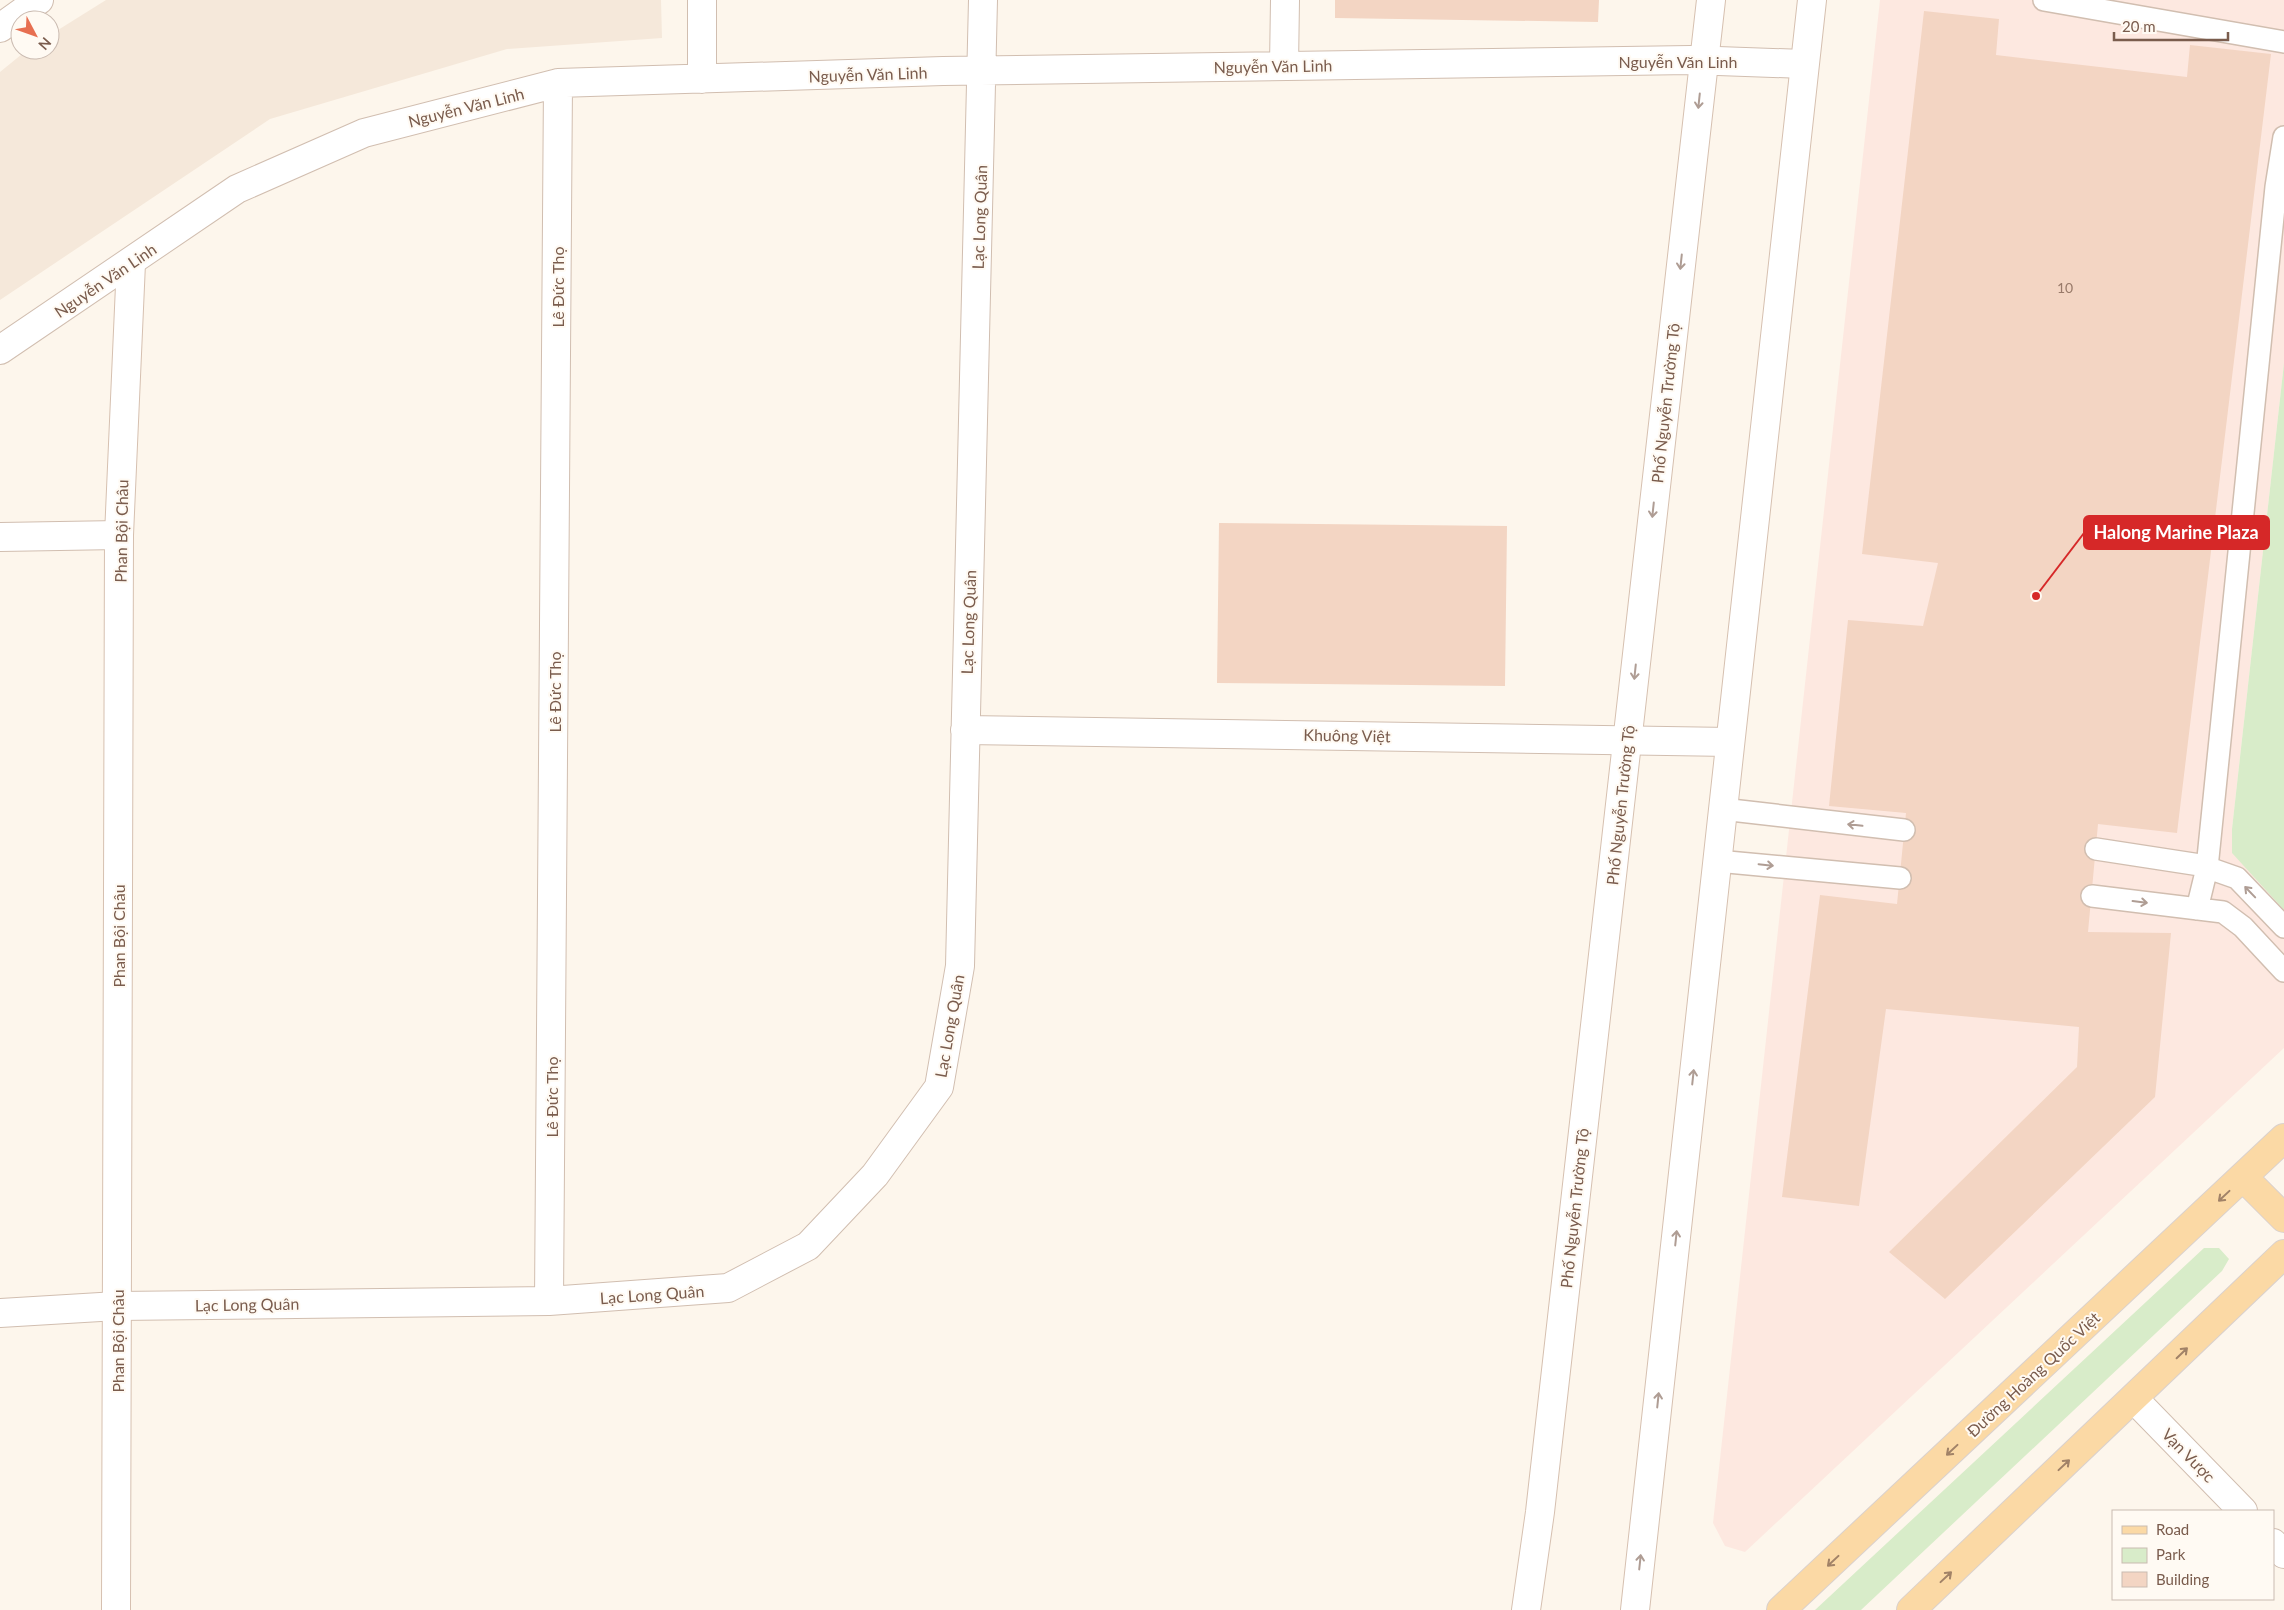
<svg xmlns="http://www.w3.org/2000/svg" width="2284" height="1610" font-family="Lato,sans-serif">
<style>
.residential{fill:#f5e8da}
.commercial{fill:#fde8e0}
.green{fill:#d8ecc9}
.building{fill:#f3d5c3}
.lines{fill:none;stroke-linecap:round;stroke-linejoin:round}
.lane-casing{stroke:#d1beb0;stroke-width:24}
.street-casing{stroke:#d1beb0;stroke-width:30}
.secondary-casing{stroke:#d6c0b0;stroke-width:30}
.primary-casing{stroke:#dad1cd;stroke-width:30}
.lane{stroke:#fff;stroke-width:21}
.street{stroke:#fff;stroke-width:28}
.secondary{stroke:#fff;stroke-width:28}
.primary{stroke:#fbd9a5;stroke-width:28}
.oneway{stroke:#af9d94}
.oneway2{stroke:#a18267}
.labels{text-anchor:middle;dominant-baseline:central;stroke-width:4;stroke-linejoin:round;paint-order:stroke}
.number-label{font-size:14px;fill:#987a6a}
.street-label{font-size:16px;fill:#7a5c4d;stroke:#fffaf3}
.leader{fill:none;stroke:#d62828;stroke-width:2}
.callout-dot{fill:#d62828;stroke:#fffaf3;stroke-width:2}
.callout{fill:#d62828;stroke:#d62828;stroke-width:2}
.callout-label{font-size:18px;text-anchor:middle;font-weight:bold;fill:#fff}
</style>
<rect width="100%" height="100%" fill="#fdf6ec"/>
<path class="residential" d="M106,0H661L662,38L507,49L270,119L0,300V72L27,50H50V35Z"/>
<path class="commercial" d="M1880,0H2284V363L2232,829L2233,853L2284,910V1048L1745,1552L1725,1546L1713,1523Z"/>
<path class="green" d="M2284,363V910L2232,853V829Z
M2204,1248H2219L2229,1259L2222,1271L1861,1610H1815Z"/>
<path class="building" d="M1335,0H1599L1598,22L1335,18Z
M1924,11L1999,19L1996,55L2187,77L2190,45L2271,54L2177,833L2098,824L2088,932L2171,933L2155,1097L1945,1299L1889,1252L2077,1067L2079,1027L1886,1009L1859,1206L1782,1197L1820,895L1897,904L1906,813L1829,806L1848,620L1923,626L1938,563L1862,554Z
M1219,523L1507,526L1505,686L1217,683Z"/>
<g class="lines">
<g class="lane-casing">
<path id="lane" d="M2044,0L2284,42
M1722,809L1904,830
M2096,849L2200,865L2237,878L2284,927
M1717,861L1900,878
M2092,896L2223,912L2243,927L2284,971
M2197,909L2207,868L2276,187L2284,137"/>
</g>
<g class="street-casing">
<path id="street" d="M702,0V79
M0,28L39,0
M1284,66L1285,0
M0,350L237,189L364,133L558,83L943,71L1690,60L1804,64
M0,537L119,535
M965,730L1730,742
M549,1301L558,83
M0,1313L117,1306L549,1301L728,1288L808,1246L875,1175L939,1087L960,966L983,0
M2134,1399L2243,1511
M2273,1543L2284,1554"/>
</g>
<g class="secondary-casing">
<path id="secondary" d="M116,1610L119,535L131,263
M1526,1610L1540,1512L1711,0
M1635,1610L1812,0"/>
</g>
<g class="primary-casing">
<path id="primary" d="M2243,1177L2284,1218
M1781,1610L2284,1138
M1911,1610L2284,1254"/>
</g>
<use href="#lane" class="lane"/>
<use href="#street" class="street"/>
<use href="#secondary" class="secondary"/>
<use href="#primary" class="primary"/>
</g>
<defs><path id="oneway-shaft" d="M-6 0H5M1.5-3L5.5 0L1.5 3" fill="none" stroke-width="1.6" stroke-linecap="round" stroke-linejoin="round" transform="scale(1.25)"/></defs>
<g class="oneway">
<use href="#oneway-shaft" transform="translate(1699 101) rotate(96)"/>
<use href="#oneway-shaft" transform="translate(1681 262) rotate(96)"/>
<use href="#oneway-shaft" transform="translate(1653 510) rotate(96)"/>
<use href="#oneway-shaft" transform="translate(1635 672) rotate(96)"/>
<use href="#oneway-shaft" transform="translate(1855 825) rotate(-174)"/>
<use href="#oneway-shaft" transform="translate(1766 865) rotate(6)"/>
<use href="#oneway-shaft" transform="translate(2250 892) rotate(-134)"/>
<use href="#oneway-shaft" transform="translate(2140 902) rotate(7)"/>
<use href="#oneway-shaft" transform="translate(1693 1077) rotate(-84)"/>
<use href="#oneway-shaft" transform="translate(1676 1238) rotate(-84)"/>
<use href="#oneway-shaft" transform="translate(1658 1400) rotate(-84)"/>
<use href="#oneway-shaft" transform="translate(1640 1562) rotate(-84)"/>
</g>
<g class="oneway2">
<use href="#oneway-shaft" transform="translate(2224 1196) rotate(137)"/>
<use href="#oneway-shaft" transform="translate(2182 1353) rotate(-44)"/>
<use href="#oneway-shaft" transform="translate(1952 1450) rotate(137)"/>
<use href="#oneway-shaft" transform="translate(2064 1465) rotate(-43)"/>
<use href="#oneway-shaft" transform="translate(1833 1561) rotate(137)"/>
<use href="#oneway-shaft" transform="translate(1946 1577) rotate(-43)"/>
</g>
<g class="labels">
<g class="number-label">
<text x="2065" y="287">10</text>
</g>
<g class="street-label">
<text x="1678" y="61">Nguyễn Văn Linh</text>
<text transform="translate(1273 66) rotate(-1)">Nguyễn Văn Linh</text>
<text transform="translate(868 74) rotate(-2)">Nguyễn Văn Linh</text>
<text transform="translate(466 107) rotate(-14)">Nguyễn Văn Linh</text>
<text transform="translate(979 217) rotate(-88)">Lạc Long Quân</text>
<text transform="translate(105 280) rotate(-34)">Nguyễn Văn Linh</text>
<text transform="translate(557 287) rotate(-90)">Lê Đức Thọ</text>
<text transform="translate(1665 403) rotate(-84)">Phố Nguyễn Trường Tộ</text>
<text transform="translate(121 531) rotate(-89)">Phan Bội Châu</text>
<text transform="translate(968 622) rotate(-88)">Lạc Long Quân</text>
<text transform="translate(554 692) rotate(-90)">Lê Đức Thọ</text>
<text transform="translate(1347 735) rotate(1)">Khuông Việt</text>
<text transform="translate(1620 805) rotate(-84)">Phố Nguyễn Trường Tộ</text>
<text transform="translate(118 936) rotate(-90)">Phan Bội Châu</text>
<text transform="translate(949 1026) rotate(-80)">Lạc Long Quân</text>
<text transform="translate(551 1097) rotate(-90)">Lê Đức Thọ</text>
<text transform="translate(1574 1208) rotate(-84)">Phố Nguyễn Trường Tộ</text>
<text transform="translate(652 1294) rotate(-4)">Lạc Long Quân</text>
<text transform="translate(247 1304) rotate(-1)">Lạc Long Quân</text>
<text transform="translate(117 1341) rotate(-90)">Phan Bội Châu</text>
<text transform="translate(2033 1374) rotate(-43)">Đường Hoàng Quốc Việt</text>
<text transform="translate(2189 1455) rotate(46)">Vạn Vược</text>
</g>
</g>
<path class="leader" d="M2036 596L2084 533"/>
<circle class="callout-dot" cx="2036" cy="596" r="5"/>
<rect class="callout" x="2084" y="516" width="185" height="33" rx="5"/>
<g class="callout-label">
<text x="2176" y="539">Halong Marine Plaza</text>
</g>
<rect x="2112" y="1510" width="162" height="90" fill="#fffaf3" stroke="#cabbb1"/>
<rect x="2122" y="1526" width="25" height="8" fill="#fbd9a5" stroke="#cabbb1"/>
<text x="2156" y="1535" font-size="15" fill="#7a5c4d">Road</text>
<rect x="2122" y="1548" width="25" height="15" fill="#d8ecc9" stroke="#cabbb1"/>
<text x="2156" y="1560" font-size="15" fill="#7a5c4d">Park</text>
<rect x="2122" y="1572" width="25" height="15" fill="#f3d5c3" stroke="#cabbb1"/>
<text x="2156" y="1585" font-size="15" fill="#7a5c4d">Building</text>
<g transform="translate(35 35) rotate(131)"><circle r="24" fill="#fffaf3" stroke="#cabbb1"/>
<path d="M0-4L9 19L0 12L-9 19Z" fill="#e76f51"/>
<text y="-8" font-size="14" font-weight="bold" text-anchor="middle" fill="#7a5c4d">N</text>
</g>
<path d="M2114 32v8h114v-8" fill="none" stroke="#7a5c4d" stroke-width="2.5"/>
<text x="2122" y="32" font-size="15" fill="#7a5c4d" stroke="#fffaf3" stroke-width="4" paint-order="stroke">20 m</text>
</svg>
